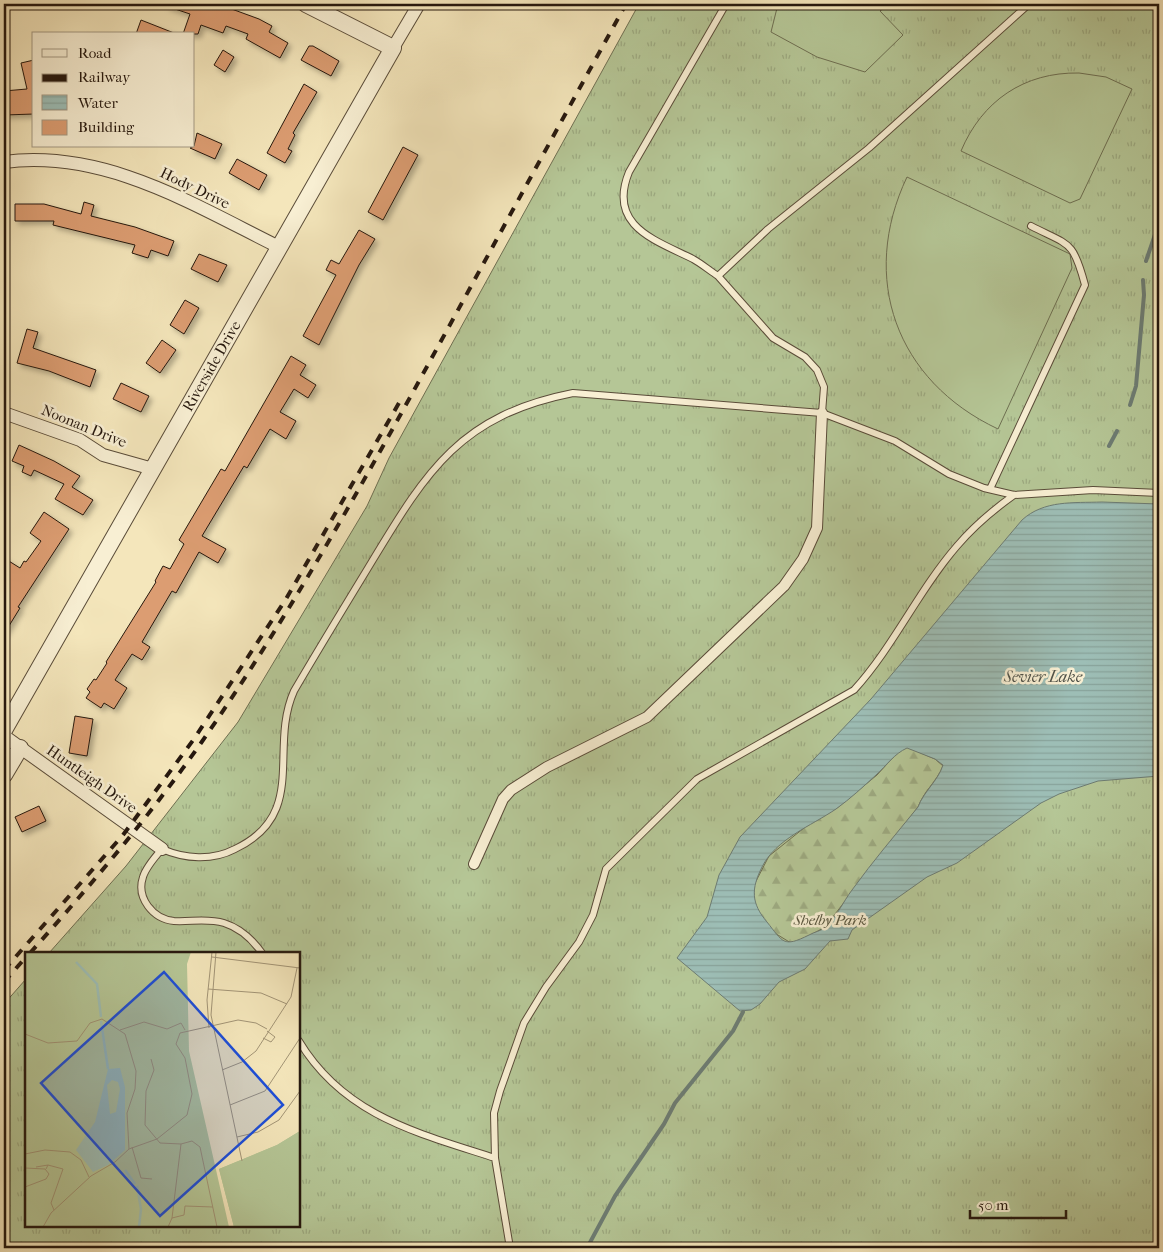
<svg xmlns="http://www.w3.org/2000/svg" width="1163" height="1252" font-family="'IM FELL French Canon',serif">
<style>
.grass{fill:url(#grass-tufts);stroke:#6e6f52}
.forest{fill:url(#forest-firs);stroke:#6e6f52}
.pitch{fill:#b5c696;stroke:#6e6f52}
.water{fill:url(#water-rules);stroke:#6d7c73;fill-rule:evenodd}
.lines{fill:none;stroke-linecap:round;stroke-linejoin:round}
.stream{stroke:#6d7c73;stroke-width:4}
.building{fill:#dc9d72;stroke:#26180e;filter:url(#shadow)}
.service-casing{stroke:#5a4c39;stroke-width:8}
.pedestrian-casing{stroke:#5a4c39;stroke-width:12}
.minor-casing{stroke:#5a4c39;stroke-width:14}
.tertiary-casing{stroke:#5a4c39;stroke-width:18}
.service{stroke:#f8efd3;stroke-width:6}
.pedestrian{stroke:#f8efd3;stroke-width:10}
.minor{stroke:#f8efd3;stroke-width:12}
.tertiary{stroke:#f8efd3;stroke-width:16}
.rail{stroke:#26180e;stroke-width:4;stroke-dasharray:9 9;stroke-linecap:butt}
.labels{text-anchor:middle;dominant-baseline:central;stroke-width:5;stroke-linejoin:round;paint-order:stroke}
.street-label{font-size:15px;fill:#26180e;stroke:#f8efd3}
.park-label{font-size:15px;font-style:italic;fill:#58553e;stroke:#f8efd3}
.water-label{font-size:16px;font-style:italic;fill:#505249;stroke:#f8efd3}
.inset-river{fill:none;stroke:#9dbeb6;stroke-width:2.5}
.inset-road{fill:none;stroke:#a29476;stroke-width:1}
.view{fill:#1d4ed8;fill-opacity:0.15;stroke:#1d4ed8;stroke-width:2.5}
.inset-edge{fill:none;stroke:#26180e;stroke-width:2.5}
</style>
<defs>
<pattern id="grass-tufts" width="24" height="20" patternUnits="userSpaceOnUse" patternTransform="scale(1.25)"><rect width="24" height="20" fill="#b5c696"/><path d="M3 7l-1-3M5 7V3M7 7l1-3M15 17l-1-3M17 17v-4M19 17l1-3" fill="none" stroke="#9ca980"/></pattern>
<pattern id="forest-firs" width="22" height="20" patternUnits="userSpaceOnUse" patternTransform="scale(1.25)"><rect width="22" height="20" fill="#b5c696"/><path d="M5 1l3.5 6h-7zM16 11l3.5 6h-7z" fill="#9ca980"/></pattern>
<pattern id="water-rules" width="6" height="5" patternUnits="userSpaceOnUse" patternTransform="scale(1.25)"><rect width="6" height="5" fill="#9dbeb6"/><path d="M0 2.5h6" fill="none" stroke="#87a39b"/></pattern>
<filter id="shadow"><feDropShadow dx="3.5" dy="3.5" stdDeviation="2.5" flood-color="#0004"/></filter>
</defs>
<rect width="100%" height="100%" fill="#f4e6bb"/>
<filter id="stains"><feTurbulence type="fractalNoise" baseFrequency=".004" numOctaves="4"/><feColorMatrix values="0 0 0 0 .2 0 0 0 0 .09 0 0 0 0 .02 0 0 0 .5 -.17"/></filter>
<radialGradient id="worn" r=".72"><stop offset=".6" stop-color="#630" stop-opacity="0"/><stop offset="1" stop-color="#630" stop-opacity=".3"/></radialGradient>
<path class="grass" d="M639,4H1159V1248H4V1004L26,979V1226H299V953H49L126,866L238,722L367,506L389,458Z"/>
<path class="forest" d="M907,747L935,759L943,766C937,781 924,791 918,807L825,927L800,941L791,943L773,932L755,907L754,896V885L769,856L809,824L837,808L877,775L898,752Z"/>
<path class="pitch" d="M778,4H889L880,11L903,35L865,72L817,57L771,32Z
M1079,73L1106,77L1132,89L1080,199L1070,203L961,151C982,101 1024,72 1079,73Z
M907,177L1070,254L1072,268L998,429C896,381 859,278 907,177Z"/>
<path class="water" d="M1102,502L1159,504V776L1098,781L1059,794L1041,803L957,863L927,877L852,930L848,939L830,941L805,969L779,982L760,1004L751,1010L740,1011L677,958L707,917L719,875L740,837L871,699L1022,520C1044,500 1073,503 1102,502ZM907,748L935,759L943,765C938,781 924,791 918,807C896,834 873,861 852,890C843,902 837,916 826,927C821,931 814,932 809,935C783,948 783,942 767,922C751,903 751,889 762,867C776,839 811,826 836,809C850,799 864,786 876,775C887,765 894,754 907,748Z"/>
<g class="lines">
<path class="stream" d="M1146,261L1159,223
M1130,405L1136,386L1144,295L1143,280
M1109,446L1117,431
M587,1248L615,1196L664,1124L675,1103L733,1031L743,1012"/>
</g>
<path class="building" d="M166,4H218L259,19L272,26L269,32L288,43L280,58L246,39L248,34L226,26L223,33L201,25L198,34H183L190,14L166,6Z
M141,20L174,33V34H136Z
M309,46H313L339,61L331,76L301,60Z
M223,50L234,57L225,72L214,65Z
M34,60V114L4,115V91L27,89L21,63Z
M304,84L317,92L293,133L295,135L288,149L292,151L285,163L267,153Z
M197,133L222,144L215,159L190,148L194,146Z
M403,147L418,155L383,220L368,212Z
M237,159L267,175L259,190L229,173Z
M84,202L94,205L91,216L135,227L174,241L168,256L151,250L148,258L132,253L135,245L53,225L54,221H15V204H44L81,214Z
M359,230L375,239L359,265L319,345L303,336L336,275L326,270L331,260L339,264Z
M199,254L227,265L218,282L191,269Z
M185,300L199,308L184,334L170,325Z
M27,329L38,332L33,348L96,370L90,387L49,371L17,363Z
M162,340L176,350L160,373L146,363Z
M291,356L306,365L300,375L316,385L308,398L294,389L280,412L296,421L286,439L270,429L247,468L244,466L202,536L226,549L218,563L199,552L176,593L172,591L142,642L150,647L142,660L132,654L115,680L127,688L114,709L104,703L101,708L86,698L90,692L87,689L94,679L96,680L107,663L106,662L156,582L155,581L163,566L170,569L184,544L179,540L221,469L225,471Z
M121,383L149,396L141,412L113,399Z
M19,445L54,461L80,476L72,487L93,500L83,515L55,499L64,484L34,470L31,476L22,472L24,466L12,461Z
M44,512L69,529L18,607L20,608L4,634V558L20,568L24,561L26,562L41,541L30,533Z
M75,716L93,719L87,756L69,753Z
M39,806L46,821L22,832L15,817Z"/>
<g class="lines">
<g class="service-casing">
<path id="service" d="M726,4L629,172C607,226 655,240 693,259C702,264 710,271 718,276L768,229L869,148L1029,4
M718,276L773,338L805,357L817,370L824,387L822,413
M990,489L1085,285C1073,240 1070,246 1031,226
M262,953C252,939 240,928 224,923C207,918 191,922 174,921C153,919 136,898 143,877C146,867 155,857 162,849C185,859 212,861 235,849C309,814 268,749 294,691C318,650 343,609 368,568C425,474 457,416 573,393L822,413L895,441L949,474L984,488L1014,495L1093,490L1159,493
M299,1041C344,1116 418,1133 495,1158
M510,1248L495,1158L494,1113L500,1091L524,1023L546,987L579,942L593,915L606,869L697,779L854,690C894,646 918,591 957,546C974,526 993,510 1014,495"/>
</g>
<g class="pedestrian-casing">
<path id="pedestrian" d="M474,864L503,799L511,790L547,767L647,717L784,586L803,559L817,528L822,413"/>
</g>
<g class="minor-casing">
<path id="minor" d="M393,48L419,4
M4,162C104,149 192,204 279,247
M4,413L80,440L103,455L153,469
M4,736L162,849"/>
</g>
<g class="tertiary-casing">
<g id="tertiary">
<path id="s1" d="M4,730L393,48L306,4"/>
<path d="M4,775L20,748"/>
</g>
</g>
<use href="#service" class="service"/>
<use href="#pedestrian" class="pedestrian"/>
<use href="#minor" class="minor"/>
<use href="#tertiary" class="tertiary"/>
<path class="rail" d="M30,953C90,886 149,817 201,743C295,608 373,465 452,321C510,215 568,109 626,4
M4,970L123,835L194,739L286,599L403,396
M4,982L26,957"/>
</g>
<g class="labels">
<g class="street-label">
<text transform="translate(195 188) rotate(26)">Hody Drive</text>
<text stroke="none"><textPath href="#s1" startOffset="419">Riverside Drive</textPath></text>
<text transform="translate(84 426) rotate(22)">Noonan Drive</text>
<text transform="translate(92 779) rotate(35)">Huntleigh Drive</text>
</g>
<g class="park-label">
<text x="830" y="920">Shelby Park</text>
</g>
<g class="water-label">
<text x="1043" y="676">Sevier Lake</text>
</g>
</g>
<g transform="translate(25 952)">
<rect width="275" height="275" fill="#f4e6bb"/>
<path d="M0,0H166L162,12L164,99L204,275H0ZM275,179V275H209L194,217L252,193Z" fill="#b5c696"/>
<path d="M84,128L92,129L95,135L91,160L85,162ZM275,179V275H252L266,236L260,218L249,210L236,219L235,225L245,239L243,243L234,244L223,227L205,229L211,250L224,266L223,273L209,275L194,217L252,193Z" fill="#b5c696"/>
<path d="M124,201L140,210L145,221L119,227L112,202ZM173,223L182,234L186,252L162,250L164,236L159,235L160,228ZM142,228V242L130,251L125,233ZM78,244L90,255L91,270L89,275H64L55,263ZM162,256L178,257L175,267L166,273L169,275H158ZM35,263H38L55,275H28Z" fill="#b5c696"/>
<path d="M95,116L100,135V198L83,213L68,220L51,198L70,170L83,117ZM87,128L93,130L95,137L91,160L85,162L82,133Z" fill="#9dbeb6" fill-rule="evenodd"/>
<path class="inset-river" d="M51,10L72,32L76,65M76,69L83,117M100,218L110,232M112,234L116,257L114,275"/>
<path class="inset-road" d="M191,0L186,63L217,209M187,5L275,16M183,37L236,41L262,52M184,76L182,48L187,0M95,78L119,70L142,77L156,71L160,78M0,82L23,91L52,89L65,71L77,67L100,82L111,119L110,137L102,161L104,197M238,86L246,90L250,85L242,79M126,107L129,118L121,139L120,173L135,191L156,192M197,118L217,110L231,99L266,45L272,16M205,153L240,139L275,86M212,185L233,180L254,168L275,139M107,195L116,226L127,227M0,202L20,198L45,200L56,208L64,225M23,213L38,217L26,251L29,258M11,215L23,213L21,217M0,216L20,217L24,222L21,227L0,235M147,266L159,263L160,254L188,255M18,275L26,261L66,224L90,210L104,197L132,187L162,163L167,142L160,106L151,92L155,81L213,68L231,71L242,77M143,275L147,266L156,192L167,189L175,195L192,275"/>
<path class="view" d="M139,20L258,153L135,264L16,131Z"/>
<rect width="275" height="275" class="inset-edge"/>
</g>
<rect width="1163" height="1252" fill="none" stroke="#f4e6bb" stroke-width="20"/>
<rect x="5" y="5" width="1153" height="1242" fill="none" stroke="#26180e" stroke-width="2.5"/>
<rect x="10" y="10" width="1143" height="1232" fill="none" stroke="#26180e"/>
<rect x="32" y="32" width="162" height="115" fill="#f8efd3" stroke="#a49984"/>
<rect x="42" y="49" width="25" height="8" fill="#f8efd3" stroke="#a49984"/>
<text x="78" y="58" font-size="15" fill="#26180e">Road</text>
<rect x="42" y="74" width="25" height="8" fill="#26180e" stroke="#a49984"/>
<text x="78" y="82" font-size="15" fill="#26180e">Railway</text>
<rect x="42" y="95" width="25" height="15" fill="url(#water-rules)" stroke="#a49984"/>
<text x="78" y="108" font-size="15" fill="#26180e">Water</text>
<rect x="42" y="120" width="25" height="15" fill="#dc9d72" stroke="#a49984"/>
<text x="78" y="132" font-size="15" fill="#26180e">Building</text>
<path d="M970 1210v8h96v-8" fill="none" stroke="#26180e" stroke-width="2.5"/>
<text x="978" y="1210" font-size="15" fill="#26180e" stroke="#f8efd3" stroke-width="4" paint-order="stroke">50 m</text>
<rect width="100%" height="100%" filter="url(#stains)"/>
<rect width="100%" height="100%" fill="url(#worn)"/>
</svg>
